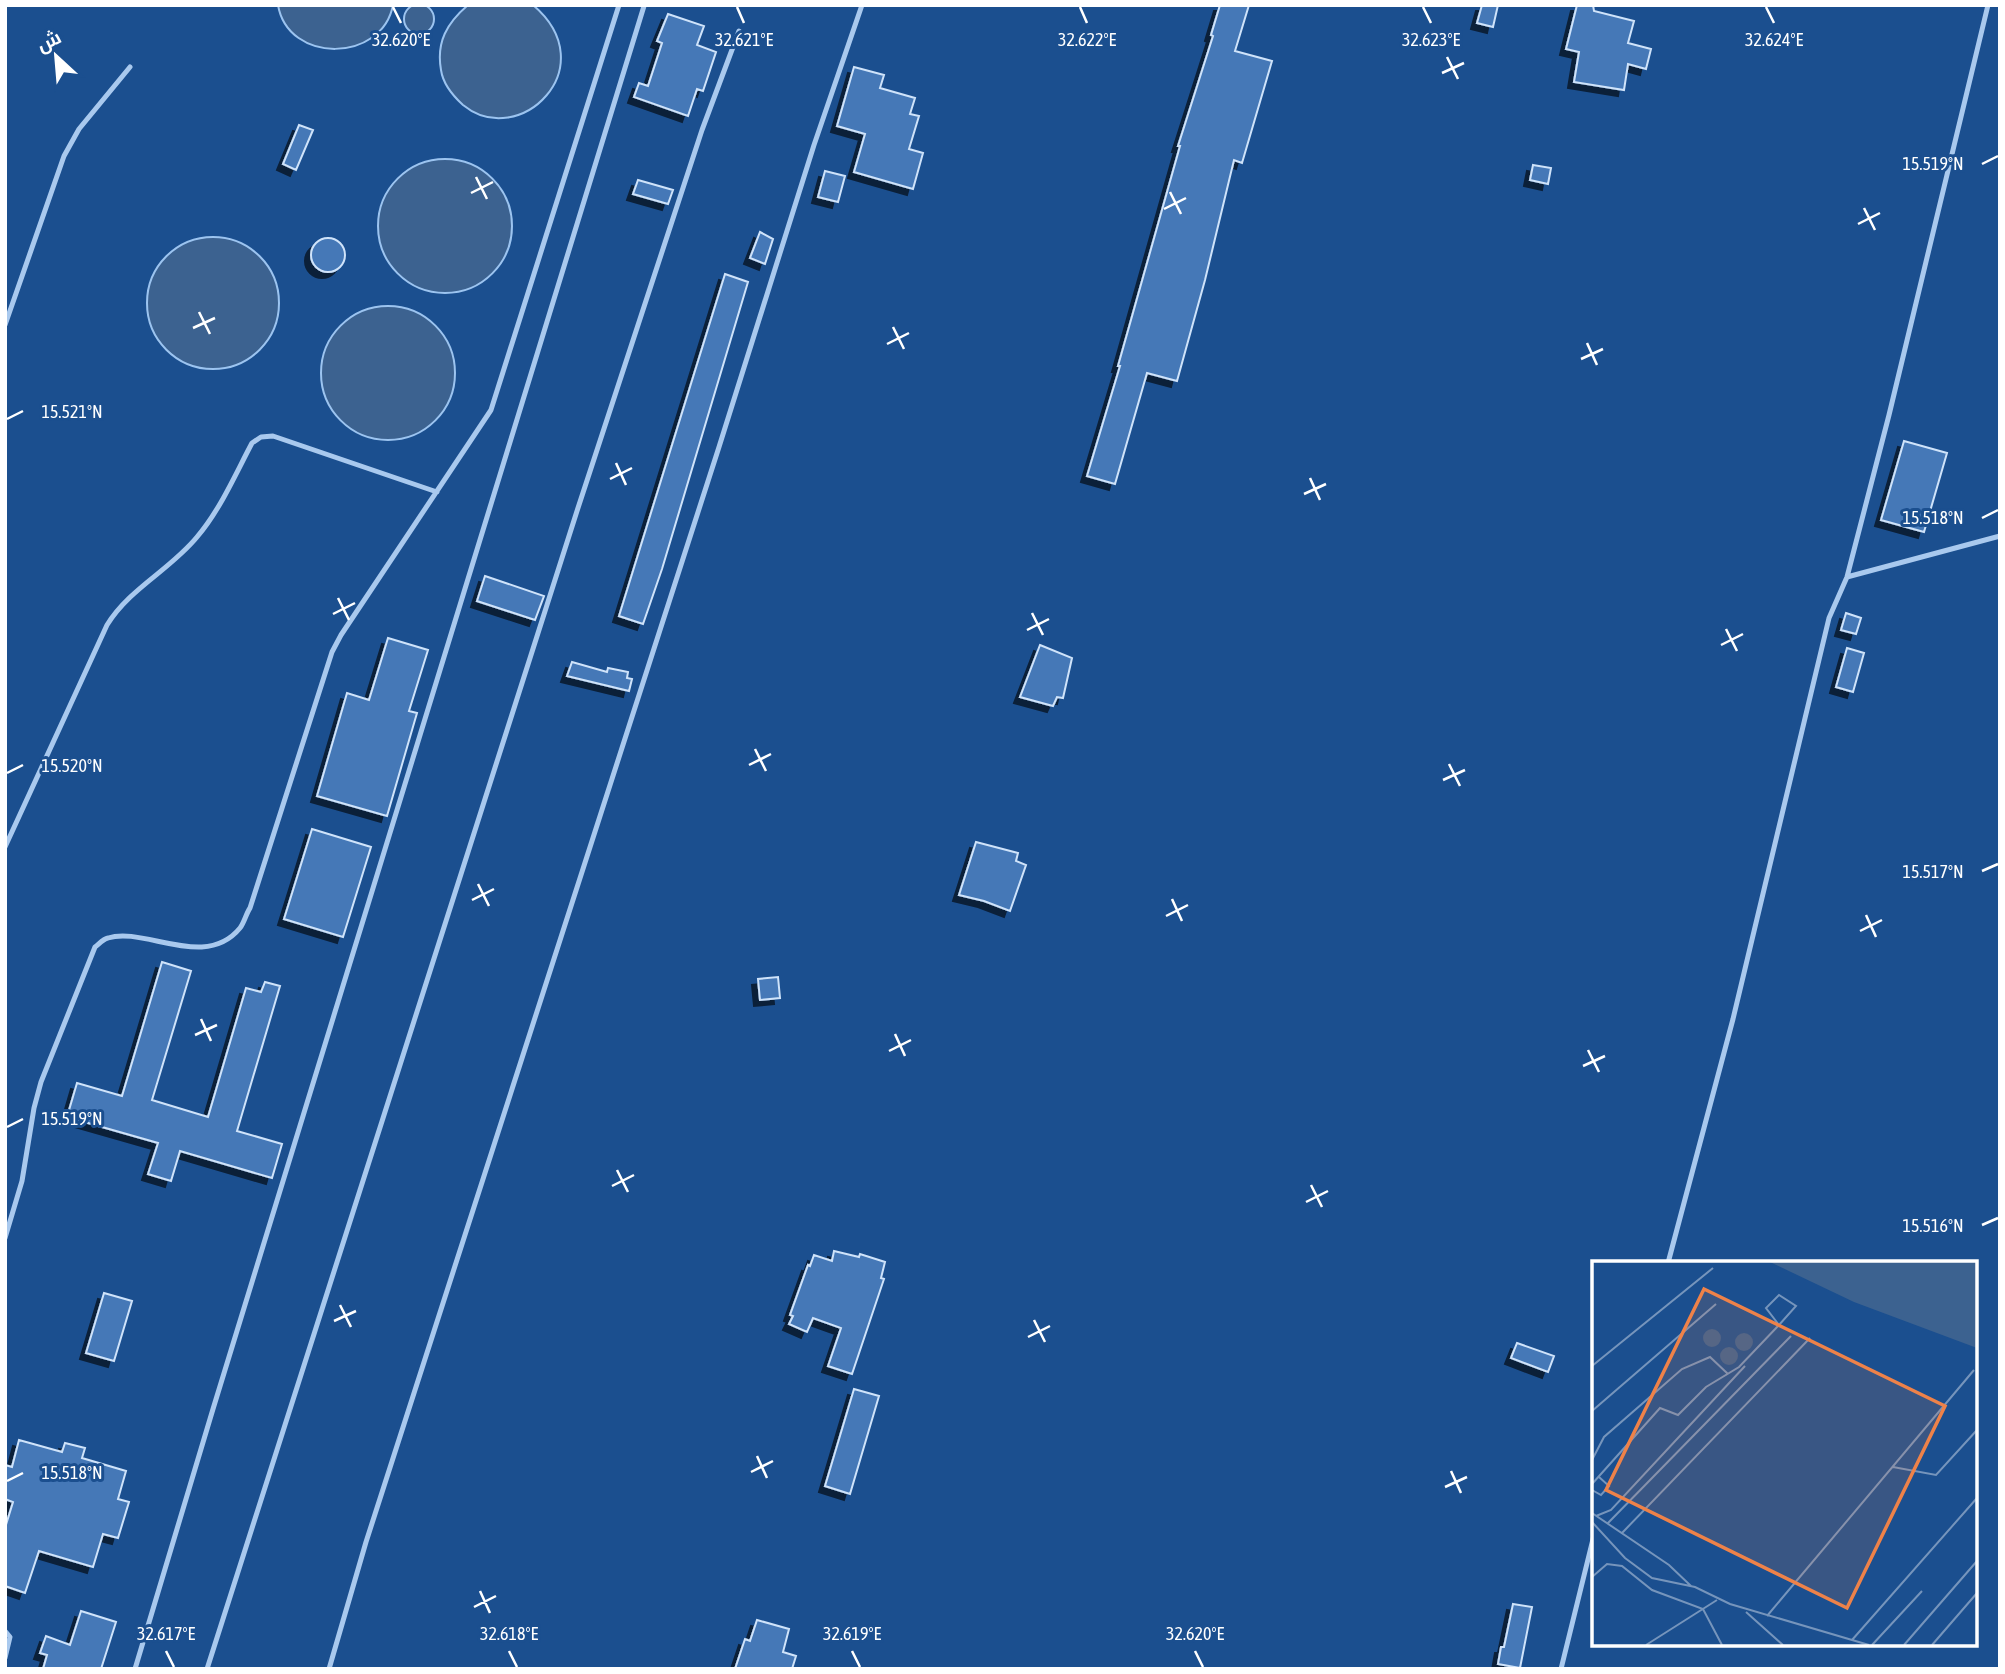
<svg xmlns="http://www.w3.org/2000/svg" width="2005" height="1674" font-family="'Asap Condensed',Cairo,sans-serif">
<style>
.water{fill:#3c6290;stroke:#9cc4f0;stroke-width:2}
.building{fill:#4478b7;stroke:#cfe3fa;stroke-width:2;filter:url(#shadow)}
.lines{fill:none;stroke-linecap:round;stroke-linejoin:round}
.lane{stroke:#a9c9ee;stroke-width:5}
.ticks{fill:none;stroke:#fff;stroke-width:2.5}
.inset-road{fill:none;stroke:#7695bc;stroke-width:2}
.view{fill:#ee8249;fill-opacity:0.15;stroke:#ee8249;stroke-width:3.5}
.inset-edge{fill:none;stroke:#fff;stroke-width:3.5}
.ticks-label{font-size:18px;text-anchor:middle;fill:#fff;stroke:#1b4f8f;stroke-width:6;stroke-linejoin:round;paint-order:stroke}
</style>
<defs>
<filter id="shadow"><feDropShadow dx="-6" dy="6" stdDeviation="0" flood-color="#0009"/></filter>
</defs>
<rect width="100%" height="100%" fill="#1b4f8f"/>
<path class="water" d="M404 19a15 15 0 1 1 30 0a15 15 0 1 1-30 0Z
M278,5H393C382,63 288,64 278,5Z
M468,5H533C606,67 519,151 463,105C452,95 443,84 441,70C436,42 447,23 468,5Z
M378 226a67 67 0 1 1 134 0a67 67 0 1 1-134 0Z
M147 303a66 66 0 1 1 132 0a66 66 0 1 1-132 0Z
M321 373a67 67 0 1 1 134 0a67 67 0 1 1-134 0Z"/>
<path class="building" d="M1220,5H1249L1235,51L1272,61L1242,163L1234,160L1205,280L1177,381L1147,373L1115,484L1087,476L1120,366H1118L1180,146H1178L1213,36L1211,35Z
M1482,5H1498L1493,27L1477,23Z
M1577,5H1593L1594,11L1634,21L1628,43L1651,49L1646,69L1628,64L1624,90L1574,82L1579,52L1566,49Z
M668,14L704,26L697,45L716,52L703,91L697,89L688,116L634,97L639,83L648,86L662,43L657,41Z
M854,67L884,75L880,88L915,98L910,114L919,116L909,149L923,153L913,189L854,172L865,134L837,126Z
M299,125L313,130L296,170L283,164Z
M1533,165L1551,168L1548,184L1530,180Z
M825,171L845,176L838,202L818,197Z
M638,180L673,190L668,204L633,194Z
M760,232L773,239L765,264L750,258Z
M311 255a17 17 0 1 1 34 0a17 17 0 1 1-34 0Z
M725,274L748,282L662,569L643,624L619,616Z
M1904,441L1947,453L1924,532L1881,520Z
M485,576L544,596L535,620L477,601Z
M1846,613L1861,618L1856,634L1841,630Z
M388,638L428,650L409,711L417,713L387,816L317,796L347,693L369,700Z
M1040,645L1072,658L1063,698L1057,697L1053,706L1020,697Z
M1847,648L1864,653L1853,692L1836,687Z
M572,662L607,672L608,668L628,672L627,678L632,679L629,691L567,676Z
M312,829L371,847L343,937L284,919Z
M976,842L1018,853L1016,861L1026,865L1010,911L984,901L959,895Z
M162,962L191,971L152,1100L208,1117L246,988L261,992L265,982L280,986L237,1131L282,1144L272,1178L180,1151L171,1181L148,1174L158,1143L67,1117L77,1083L122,1096Z
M778,977L780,998L760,1000L758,979Z
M834,1251L859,1257L860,1254L885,1262L881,1278L884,1279L852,1374L828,1366L841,1328L813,1318L807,1332L789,1324L793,1316L790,1315L808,1265L810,1266L814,1255L832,1261Z
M104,1293L132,1301L114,1361L86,1353Z
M1517,1343L1554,1356L1548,1372L1511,1358Z
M854,1389L879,1396L850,1494L825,1486Z
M19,1440L62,1452L65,1443L85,1448L82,1458L126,1471L118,1499L129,1502L118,1538L103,1534L93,1567L39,1551L25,1593L5,1586V1528L13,1502L5,1499V1465L12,1467Z
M1513,1604L1532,1607L1520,1668L1498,1664L1501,1647H1504Z
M81,1611L116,1622L101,1669H43L47,1655L40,1653L46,1636L70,1645Z
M757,1620L789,1629L783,1652L796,1656L792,1669H735L745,1639L750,1641Z"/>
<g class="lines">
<path class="lane" d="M5,325L64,156L79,129L130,67
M1847,577L2000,536
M5,847L107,625C130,588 170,570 197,537C220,510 235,475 252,443L261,437L273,436L437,492
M5,1238L22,1181L34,1108L41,1082L95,947C99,944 103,939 108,938C144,926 205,971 240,928C244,923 246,914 250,908L332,652L341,635L491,410L619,5
M1668,1263L1733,1019L1829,618L1847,577L1889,415L1988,5
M5,1631L10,1637L5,1658
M135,1669L213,1409L644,6
M207,1669L577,511L702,130L739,31
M329,1669L366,1542L719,447L814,145L862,5
M1561,1669L1594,1535"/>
</g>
<path class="ticks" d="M393,7L401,23M737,7L744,23M1080,7L1087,23M1423,7L1431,23M1766,7L1774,23M1447,57L1458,79M1442,73L1464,63M1982,164L1998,156M476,177L487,199M1170,192L1181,214M471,193L493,182M1864,208L1875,230M1164,209L1186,198M1858,224L1880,213M199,312L210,334M893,327L904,349M193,328L215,318M1587,343L1597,365M887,344L909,333M1581,359L1603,349M7,419L23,411M616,463L626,485M1310,478L1320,500M610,479L632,468M1304,494L1326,484M1982,518L1998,510M338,598L349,620M1032,613L1043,635M333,614L355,603M1726,629L1737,651M1027,630L1049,619M1721,645L1743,634M755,749L766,771M1449,764L1460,786M749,765L771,754M7,773L23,765M1443,780L1465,770M1982,871L1998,864M478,884L489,906M1172,899L1182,921M472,900L494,889M1866,915L1876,937M1166,916L1188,905M1860,931L1882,920M201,1019L211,1041M895,1034L905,1056M195,1035L217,1025M1588,1050L1599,1072M889,1051L911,1040M1583,1066L1605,1056M7,1127L23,1119M617,1170L628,1192M1311,1185L1322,1207M612,1186L634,1175M1306,1202L1328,1191M1982,1225L1998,1218M340,1305L351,1327M1034,1320L1045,1342M334,1321L356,1311M1028,1337L1050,1326M757,1456L767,1478M1451,1471L1461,1493M751,1472L773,1461M7,1481L23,1473M1445,1487L1467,1477M480,1591L490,1613M474,1607L496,1596M166,1651L174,1667M509,1651L517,1667M852,1651L860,1667M1195,1651L1203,1667"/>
<g transform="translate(1592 1261)">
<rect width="385" height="385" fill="#1b4f8f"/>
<path d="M178,1H385V87L262,41ZM111 77a9 9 0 1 1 18 0a9 9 0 1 1-18 0ZM143 81a9 9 0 1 1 18 0a9 9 0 1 1-18 0ZM128 95a9 9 0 1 1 18 0a9 9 0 1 1-18 0Z" fill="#3c6290"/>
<path class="inset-road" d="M0,105L121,7M0,150L124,43M0,199L12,176L90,108L118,96L136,113M301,206L344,214L385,169M0,223L68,147L86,154L114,126L147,106L187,64L204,45L187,34L174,47L187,64M0,229L9,234L17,225L7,216M0,252L77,304L99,325M4,255L19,249L153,105M0,261L33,297L60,317L103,326L138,343L277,384M16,262L199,75M30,272L218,77M0,316L15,303L30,305L60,329L111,348L130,384M154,351L191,384M175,355L382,109M260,379L385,237M54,384L125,339M280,384L330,330M312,384L385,300M340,384L385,332"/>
<path class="view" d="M112,28L353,145L255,347L14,229Z"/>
<rect width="385" height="385" class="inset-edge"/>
</g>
<g class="ticks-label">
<text x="401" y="46">32.620°E</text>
<text x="744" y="46">32.621°E</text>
<text x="1087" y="46">32.622°E</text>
<text x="1431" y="46">32.623°E</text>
<text x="1774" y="46">32.624°E</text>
<text x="1933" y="170">15.519°N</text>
<text x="72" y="418">15.521°N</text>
<text x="1933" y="524">15.518°N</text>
<text x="72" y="772">15.520°N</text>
<text x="1933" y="878">15.517°N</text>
<text x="72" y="1125">15.519°N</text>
<text x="1933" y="1232">15.516°N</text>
<text x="72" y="1479">15.518°N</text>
<text x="166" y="1640">32.617°E</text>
<text x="509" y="1640">32.618°E</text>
<text x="852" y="1640">32.619°E</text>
<text x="1195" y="1640">32.620°E</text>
</g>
<rect width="2005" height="1674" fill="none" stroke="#ffffff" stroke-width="14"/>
<g transform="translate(56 56) rotate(334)" stroke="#1b4f8f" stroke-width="5" paint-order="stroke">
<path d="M0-5L12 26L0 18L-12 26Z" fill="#ffffff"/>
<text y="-10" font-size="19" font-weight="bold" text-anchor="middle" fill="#ffffff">ش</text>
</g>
</svg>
